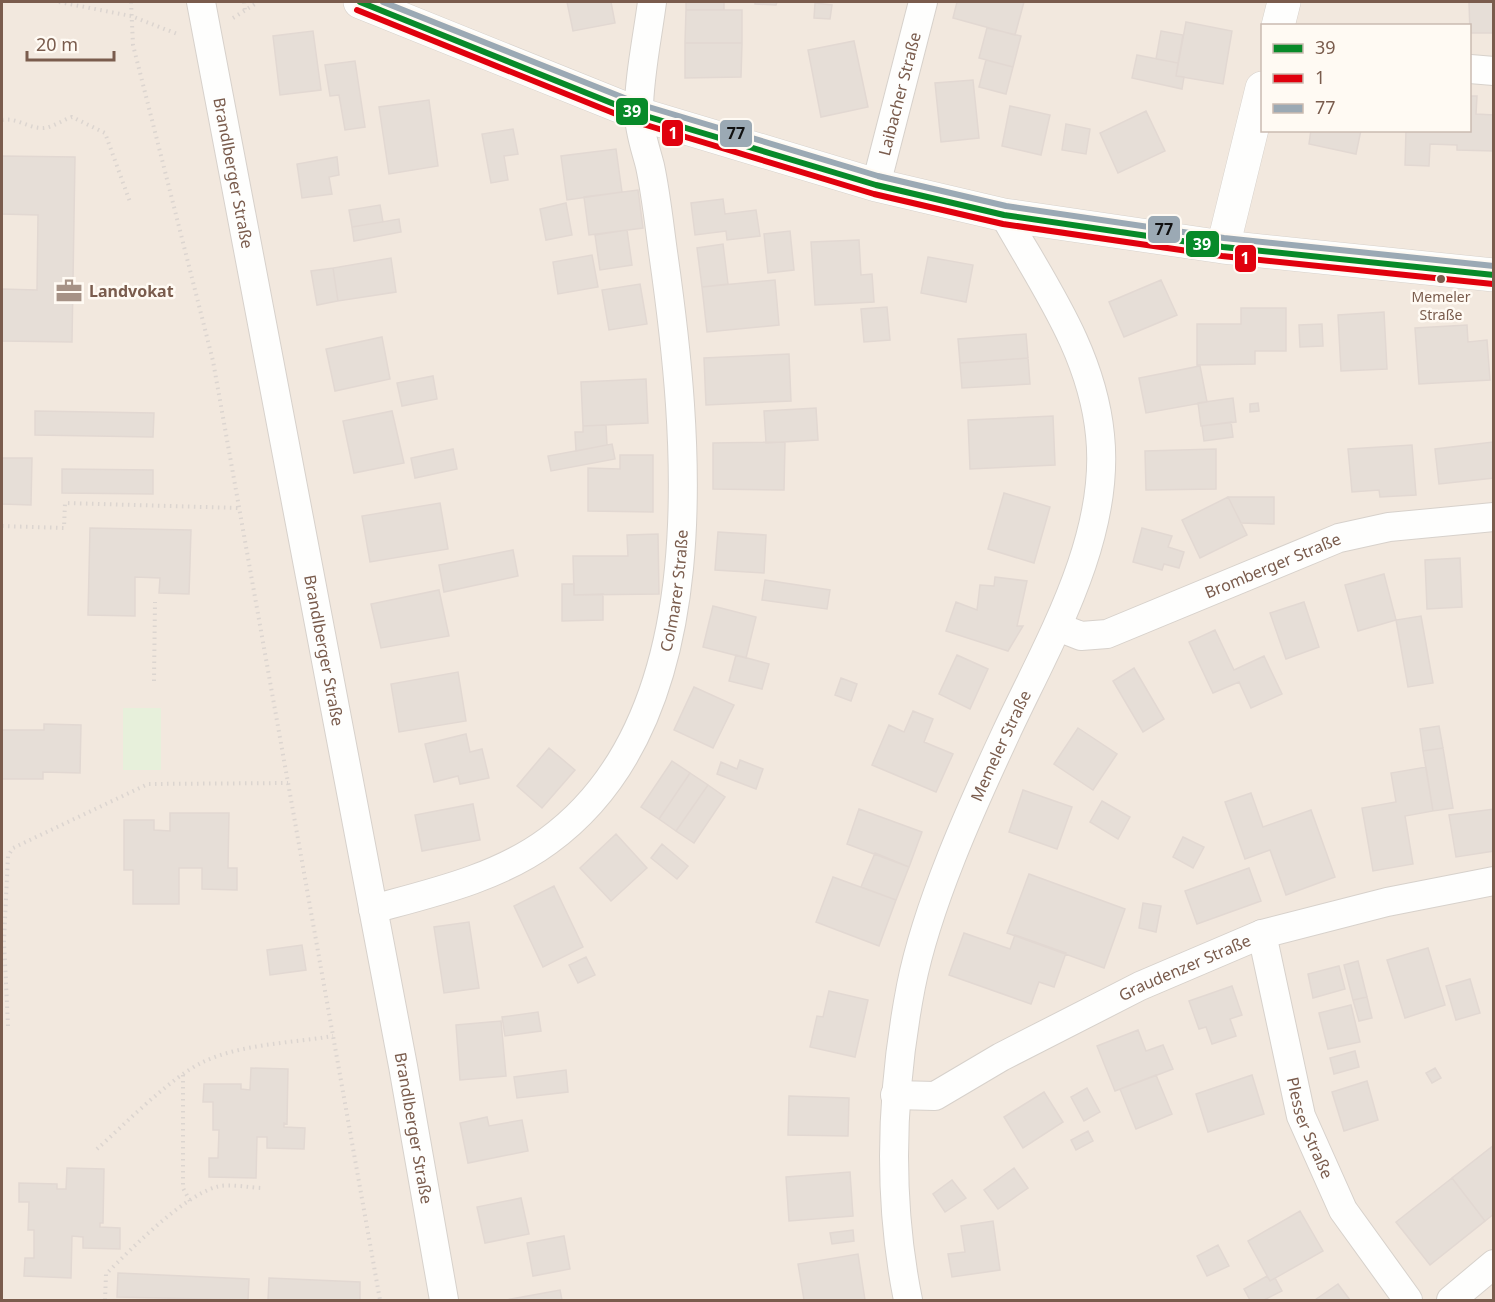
<svg xmlns="http://www.w3.org/2000/svg" width="1495" height="1302" font-family="'Noto Sans',sans-serif">
<style>
.residential{fill:#f2e8de;fill-rule:evenodd}
.green{fill:#e7f0db}
.building{fill:#e6ded7;stroke:#e2d8d2;stroke-width:1.5}
.lines{fill:none;stroke-linecap:round;stroke-linejoin:round}
.minor-casing{stroke:#d7d1cb;stroke-width:30}
.tertiary-casing{stroke:#d7d1cb;stroke-width:34}
.path{stroke:#dcd5d0;stroke-width:4;stroke-dasharray:1.5 4.5;stroke-linecap:butt}
.minor{stroke:#fefefd;stroke-width:28}
.tertiary{stroke:#fefefd;stroke-width:33}
.bus-1-casing{stroke:#fffaf3;stroke-width:10}
.bus-2-casing{stroke:#fffaf3;stroke-width:10}
.bus-3-casing{stroke:#fffaf3;stroke-width:10}
.bus-1{stroke:#088a29;stroke-width:6}
.bus-2{stroke:#e0000d;stroke-width:6}
.bus-3{stroke:#9ba9b4;stroke-width:6}
.bus-dot{fill:#7a5c4d;stroke:#fffaf3;stroke-width:2}
.labels{text-anchor:middle;dominant-baseline:central;stroke-width:5;stroke-linejoin:round;paint-order:stroke}
.bus-label{font-size:14px;fill:#7a5c4d;stroke:#fffaf3}
.street-label{font-size:16px;fill:#7a5c4d;stroke:#fffaf3}
.poi-label{font-size:16px;font-weight:bold;fill:#7a5c4d;stroke:#fffaf3;text-anchor:start}
.line-badge{stroke:#fffaf3;stroke-width:2}
.badge-label{font-size:16px;text-anchor:middle;font-weight:bold;fill:#fff}
.pale-badge-label{font-size:16px;text-anchor:middle;font-weight:bold;fill:#111}
</style>
<rect width="100%" height="100%" fill="#f9f5f0"/>
<path class="residential" d="M2,2H1493V1300H2ZM1262,26H1470V130H1262Z"/>
<path class="green" d="M123,708H161V770H123Z"/>
<path class="building" d="M567,2H611L615,23L573,31Z
M686,2H724V10H686Z
M755,2H777L776,5L755,4Z
M957,2H1024L1015,35L953,18Z
M1469,2H1494V33H1470Z
M815,3L832,5L830,19L814,18Z
M686,10H742V43H685Z
M1186,22L1232,31L1223,84L1176,76Z
M987,28L1021,36L1013,67L979,58Z
M313,31L321,90L280,95L273,36Z
M1161,31L1183,35L1178,63L1156,59Z
M854,41L868,107L821,117L808,50Z
M685,43H742L741,77L685,78Z
M1137,55L1178,63L1176,76L1184,77L1182,89L1132,78Z
M986,60L1013,67L1006,94L979,87Z
M355,61L365,127L345,130L339,95L330,96L325,65Z
M973,80L979,138L941,142L935,83Z
M1470,96H1477L1476,114L1494,115V151L1457,150V145L1430,144L1429,166L1405,165L1406,130H1470Z
M429,100L438,166L389,174L379,107Z
M1010,106L1050,115L1041,155L1002,146Z
M1146,111L1165,151L1118,173L1100,133Z
M1066,124L1090,129L1086,154L1062,150Z
M513,129L518,154L504,156L508,180L491,183L482,134Z
M1311,130H1361L1356,154L1309,144Z
M616,149L622,192L567,200L561,156Z
M2,156L75,157L72,342L2,341V289L37,290L38,215L2,214Z
M337,157L339,175L329,177L332,194L302,198L297,164Z
M638,190L643,228L589,235L584,197Z
M723,199L725,214L756,210L760,236L727,240L726,231L695,235L691,203Z
M566,203L572,235L546,240L540,209Z
M380,205L383,222L352,227L349,210Z
M399,219L401,232L354,241L352,227Z
M627,230L632,265L600,270L595,235Z
M790,231L794,270L768,273L764,234Z
M859,240L861,275L872,274L874,302L815,305L811,242Z
M723,244L728,284L702,287L697,248Z
M592,255L598,287L558,294L553,262Z
M928,257L973,265L966,302L921,293Z
M391,258L396,292L338,301L333,268Z
M333,268L338,301L317,305L311,271Z
M775,280L779,325L707,332L702,287Z
M1161,280L1177,315L1124,337L1109,302Z
M640,284L647,324L609,330L602,290Z
M887,307L890,340L864,342L861,309Z
M1241,308H1286V351H1255V364L1197,365V324H1241Z
M1384,312L1387,369L1341,371L1338,315Z
M1322,324L1323,346L1300,347L1299,325Z
M1467,325L1468,342L1487,340L1490,380L1419,384L1415,328Z
M1026,334L1028,358L960,363L958,339Z
M382,337L390,379L335,391L326,349Z
M789,354L791,401L706,405L704,358Z
M1028,358L1030,384L962,388L960,363Z
M1200,366L1207,402L1146,413L1139,378Z
M433,376L437,399L402,406L397,383Z
M646,379L648,423L583,426L581,382Z
M1233,398L1236,422L1201,426L1198,403Z
M1258,403L1259,411L1250,412V404Z
M816,408L818,440L766,443L764,411Z
M35,411L154,413L153,437L35,435Z
M392,411L404,463L354,473L343,421Z
M1053,416L1055,465L970,469L968,420Z
M1231,422L1233,437L1204,441L1202,426Z
M606,425L607,445L576,451L575,432H583V426Z
M785,442L784,490L713,489V443Z
M1493,442L1494,478L1439,484L1435,449Z
M612,444L615,459L551,471L548,456Z
M1412,445L1416,495L1380,497L1379,490L1352,492L1348,449Z
M453,449L457,469L415,478L411,458Z
M1216,449V489L1146,490L1145,451Z
M620,455H653V512L588,511V468L620,469Z
M2,458H32L31,505L2,504Z
M62,469L153,470V494L62,493Z
M1004,493L1050,507L1034,563L988,549Z
M1228,497L1247,535L1200,558L1182,520Z
M1228,497H1274V524L1241,523Z
M440,503L448,549L370,562L362,516Z
M90,528L191,530L189,594L159,593L160,578L135,577V616L88,615Z
M1142,528L1172,536L1168,547L1184,552L1179,568L1164,564L1162,570L1133,562Z
M718,532L766,535L764,573L715,570Z
M658,534L659,594L574,595L573,556H628L627,535Z
M513,550L518,576L444,592L439,565Z
M1460,558L1462,607L1427,609L1425,560Z
M1384,574L1396,620L1358,631L1345,585Z
M995,577L1027,581L1017,626H1023L1008,651L946,631L956,602L977,610L980,585L994,586Z
M765,580L830,590L827,609L762,600Z
M562,584H574V595L603,594V620L562,621Z
M439,590L449,636L381,648L371,604Z
M1304,602L1319,647L1286,659L1270,613Z
M713,606L756,617L746,658L703,647Z
M1421,616L1433,683L1408,687L1396,620Z
M1215,630L1234,670L1264,656L1282,694L1251,708L1239,682L1213,693L1189,642Z
M736,655L769,664L762,689L729,681Z
M957,655L988,669L970,709L939,694Z
M1134,668L1164,719L1143,732L1113,681Z
M458,672L466,721L399,732L391,684Z
M841,678L857,684L851,701L835,695Z
M694,687L734,705L713,748L674,730Z
M913,711L933,719L924,742L953,754L936,792L872,765L889,725L904,732Z
M44,724L81,725L80,773L43,772V779H2V730H44Z
M1439,726L1443,748L1423,751L1420,729Z
M1078,728L1117,754L1093,790L1054,764Z
M466,734L470,752L482,749L489,778L460,784L458,776L434,782L425,744Z
M549,748L575,770L542,808L517,786Z
M1443,748L1453,808L1433,811L1423,751Z
M740,760L763,769L756,789L717,774L721,762L737,769Z
M672,761L690,773L659,819L641,807Z
M1426,767L1433,811L1405,816L1413,864L1373,871L1362,808L1396,802L1391,773Z
M690,773L708,785L676,831L659,819Z
M708,785L725,797L694,843L676,831Z
M1023,790L1072,807L1057,849L1009,832Z
M1251,793L1263,827L1311,810L1335,877L1286,895L1270,850L1245,859L1225,802Z
M1102,801L1130,817L1118,839L1090,822Z
M473,804L480,840L422,851L415,815Z
M859,809L922,832L909,867L847,844Z
M1494,809V851L1456,857L1449,815Z
M170,813H229L228,868H237V890L202,889V868H179V904H133V870H124V820H154V830L170,831Z
M616,834L647,868L611,901L580,868Z
M1183,837L1204,847L1193,868L1173,857Z
M662,844L688,866L677,879L651,858Z
M875,853L909,867L896,900L861,887Z
M1249,868L1261,901L1197,924L1185,891Z
M1029,874L1125,909L1104,968L1007,933Z
M833,877L896,900L879,946L816,922Z
M554,886L583,947L543,967L514,906Z
M1143,903L1161,906L1156,932L1139,928Z
M469,922L479,988L444,993L434,927Z
M964,933L1010,949L1015,935L1066,953L1054,987L1039,982L1031,1004L949,975Z
M302,945L306,970L270,975L267,950Z
M1428,948L1445,1005L1405,1018L1387,960Z
M586,957L595,975L578,983L569,965Z
M1358,961L1367,997L1353,1000L1344,965Z
M1339,966L1345,989L1313,998L1308,974Z
M1470,979L1480,1013L1456,1020L1446,986Z
M1232,986L1242,1015L1230,1019L1236,1036L1212,1044L1206,1027L1199,1029L1189,1001Z
M829,991L868,1000L855,1057L810,1047L817,1016L823,1017Z
M1367,997L1372,1018L1359,1021L1353,1000Z
M1351,1005L1360,1042L1328,1049L1319,1013Z
M538,1012L541,1031L505,1036L502,1017Z
M501,1021L506,1076L460,1080L456,1025Z
M1138,1030L1146,1051L1163,1045L1173,1069L1115,1091L1097,1046Z
M1355,1051L1359,1067L1334,1074L1330,1058Z
M251,1068L288,1069L287,1124L284,1123V1127L305,1128L304,1149L267,1148V1137H257L256,1178L209,1177V1158H218L219,1130H213V1102H203L204,1084H241V1089L250,1090Z
M1435,1068L1441,1078L1432,1083L1426,1073Z
M566,1070L568,1092L517,1098L514,1077Z
M1156,1075L1172,1114L1136,1129L1120,1089Z
M1252,1075L1264,1114L1208,1132L1196,1094Z
M1367,1081L1378,1120L1344,1131L1332,1092Z
M1087,1088L1100,1112L1084,1121L1071,1097Z
M1044,1092L1063,1122L1023,1148L1004,1117Z
M789,1096L849,1098L848,1136L788,1135Z
M487,1117L489,1126L522,1120L528,1151L468,1163L460,1123Z
M1088,1131L1093,1141L1076,1150L1071,1140Z
M1494,1145V1214L1485,1221L1452,1178Z
M67,1168L104,1169L103,1223H100V1227L120,1228V1249L83,1248V1237L72,1236L71,1278L24,1276L25,1258H34V1230H28L29,1202H19V1183L57,1184V1189H66Z
M1014,1168L1028,1188L998,1209L984,1190Z
M850,1172L853,1216L789,1221L786,1177Z
M1452,1178L1485,1221L1430,1265L1396,1222Z
M952,1180L966,1198L945,1212L933,1194Z
M521,1198L529,1234L485,1243L477,1207Z
M1300,1211L1323,1251L1270,1281L1248,1241Z
M993,1221L1000,1270L952,1277L948,1254L965,1252L961,1226Z
M853,1230L854,1241L832,1244L830,1233Z
M564,1236L570,1269L533,1276L527,1243Z
M1218,1245L1229,1266L1207,1276L1197,1256Z
M858,1254L865,1300H804L798,1264Z
M118,1273L249,1279L248,1300L117,1297Z
M1267,1276L1270,1281L1275,1278L1282,1291L1264,1300H1250L1244,1289Z
M269,1278L360,1282V1300H268Z
M1338,1284L1350,1300H1315Z
M560,1290L562,1300H506Z"/>
<g class="lines">
<g class="minor-casing">
<g id="minor">
<path id="s1" d="M201,2L403,1066L444,1300"/>
<path d="M1470,69L1494,71"/>
<path id="s2" d="M876,185L923,2"/>
<path id="s3" d="M1058,627L1081,636L1107,634L1339,538L1389,527L1494,517"/>
<path id="s4" d="M373,909C432,893 498,878 548,841C718,717 689,434 663,252C659,223 656,194 650,166C646,150 639,131 639,114C638,82 648,34 652,2"/>
<path id="s5" d="M1262,934L1301,1116L1343,1210L1408,1300"/>
<path id="s6" d="M895,1095L935,1096L1001,1057L1140,986L1262,934L1387,902L1494,881"/>
<path id="s7" d="M908,1300C887,1196 891,1090 911,986C927,905 971,808 1006,733C1048,643 1111,538 1100,435C1092,352 1044,286 1004,215"/>
<path d="M1451,1300L1494,1264"/>
</g>
</g>
<g class="tertiary-casing">
<path id="tertiary" d="M360,2L639,114L876,185L1004,215L1223,247L1494,275
M1278,26L1284,2
M1223,247L1262,88"/>
</g>
<path class="path" d="M59,2L131,16L180,35
M131,2L133,45L213,361L380,1300
M244,2L245,10
M233,18L258,2
M2,120C17,117 29,129 44,128C53,127 63,120 72,117L105,133L130,202
M2,526L64,528L65,503L239,508
M154,681L155,602
M8,1026L4,941L8,856L13,848L148,784L288,783
M183,1075V1188L190,1201
M97,1149C125,1124 171,1077 203,1062C241,1044 291,1043 333,1036
M105,1300L106,1274C132,1248 182,1197 216,1187C229,1183 250,1188 263,1188"/>
<use href="#minor" class="minor"/>
<use href="#tertiary" class="tertiary"/>
<g class="bus-1-casing">
<path id="bus-1" d="M360,2L639,114L876,185L1004,215L1223,247L1494,275"/>
</g>
<g class="bus-2-casing">
<path id="bus-2" d="M357,10L636,122L874,194L1003,224L1222,256L1493,284"/>
</g>
<g class="bus-3-casing">
<path id="bus-3" d="M383,2L642,105L878,176L1006,206L1224,238L1494,266"/>
</g>
<use href="#bus-1" class="bus-1"/>
<use href="#bus-2" class="bus-2"/>
<use href="#bus-3" class="bus-3"/>
</g>
<defs>
<g id="office-bare" transform="scale(2.07)"><path d="M-6-3h4V-5.5h4V-3h4V5H-6ZM-1-4.5V-3h2v-1.5ZM-6 0V1H6V0Z" fill="#a69286" stroke="#fffaf3" stroke-width="2.5" paint-order="stroke"/></g>
</defs>
<g fill-rule="evenodd">
<use href="#office-bare" x="69" y="291"/>
</g>
<circle class="bus-dot" cx="1441" cy="279" r="5"/>
<g class="labels">
<g class="bus-label">
<text x="1441" y="296">Memeler<tspan x="1441" dy="18">Straße</tspan></text>
</g>
<g class="street-label">
<text stroke="none"><textPath href="#s2" startOffset="94">Laibacher Straße</textPath></text>
<text stroke="none"><textPath href="#s1" startOffset="174">Brandlberger Straße</textPath></text>
<text stroke="none"><textPath href="#s3" startOffset="230">Bromberger Straße</textPath></text>
<text stroke="none"><textPath href="#s4" startOffset="478">Colmarer Straße</textPath></text>
<text stroke="none"><textPath href="#s1" startOffset="660">Brandlberger Straße</textPath></text>
<text stroke="none"><textPath href="#s7" startOffset="573">Memeler Straße</textPath></text>
<text stroke="none"><textPath href="#s6" startOffset="321">Graudenzer Straße</textPath></text>
<text stroke="none"><textPath href="#s5" startOffset="200">Plesser Straße</textPath></text>
<text stroke="none"><textPath href="#s1" startOffset="1146">Brandlberger Straße</textPath></text>
</g>
<g class="poi-label">
<text x="89" y="291">Landvokat</text>
</g>
</g>
<g class="line-badge">
<rect x="615" y="97" width="34" height="29" rx="6" fill="#088a29"/>
<rect x="661" y="119" width="23" height="28" rx="6" fill="#e0000d"/>
<rect x="719" y="119" width="34" height="29" rx="6" fill="#9ba9b4"/>
<rect x="1147" y="215" width="34" height="29" rx="6" fill="#9ba9b4"/>
<rect x="1185" y="230" width="35" height="28" rx="6" fill="#088a29"/>
<rect x="1234" y="244" width="23" height="29" rx="6" fill="#e0000d"/>
</g>
<g class="badge-label">
<text x="632" y="117">39</text>
<text x="673" y="139">1</text>
<text x="1202" y="250">39</text>
<text x="1245" y="264">1</text>
</g>
<g class="pale-badge-label">
<text x="736" y="139">77</text>
<text x="1164" y="235">77</text>
</g>
<rect width="1495" height="1302" fill="none" stroke="#7a5c4d" stroke-width="6"/>
<rect x="1261" y="24" width="210" height="108" fill="#fffaf3" stroke="#cabbb1" stroke-width="1.5"/>
<rect x="1273" y="44" width="30" height="9" fill="#088a29" stroke="#cabbb1" stroke-width="1.5"/>
<text x="1315" y="54" font-size="18" fill="#7a5c4d">39</text>
<rect x="1273" y="74" width="30" height="9" fill="#e0000d" stroke="#cabbb1" stroke-width="1.5"/>
<text x="1315" y="84" font-size="18" fill="#7a5c4d">1</text>
<rect x="1273" y="104" width="30" height="9" fill="#9ba9b4" stroke="#cabbb1" stroke-width="1.5"/>
<text x="1315" y="114" font-size="18" fill="#7a5c4d">77</text>
<path d="M27 51v9h87v-9" fill="none" stroke="#7a5c4d" stroke-width="3"/>
<text x="36" y="51" font-size="18" fill="#7a5c4d" stroke="#fffaf3" stroke-width="4.5" paint-order="stroke">20 m</text>
</svg>
